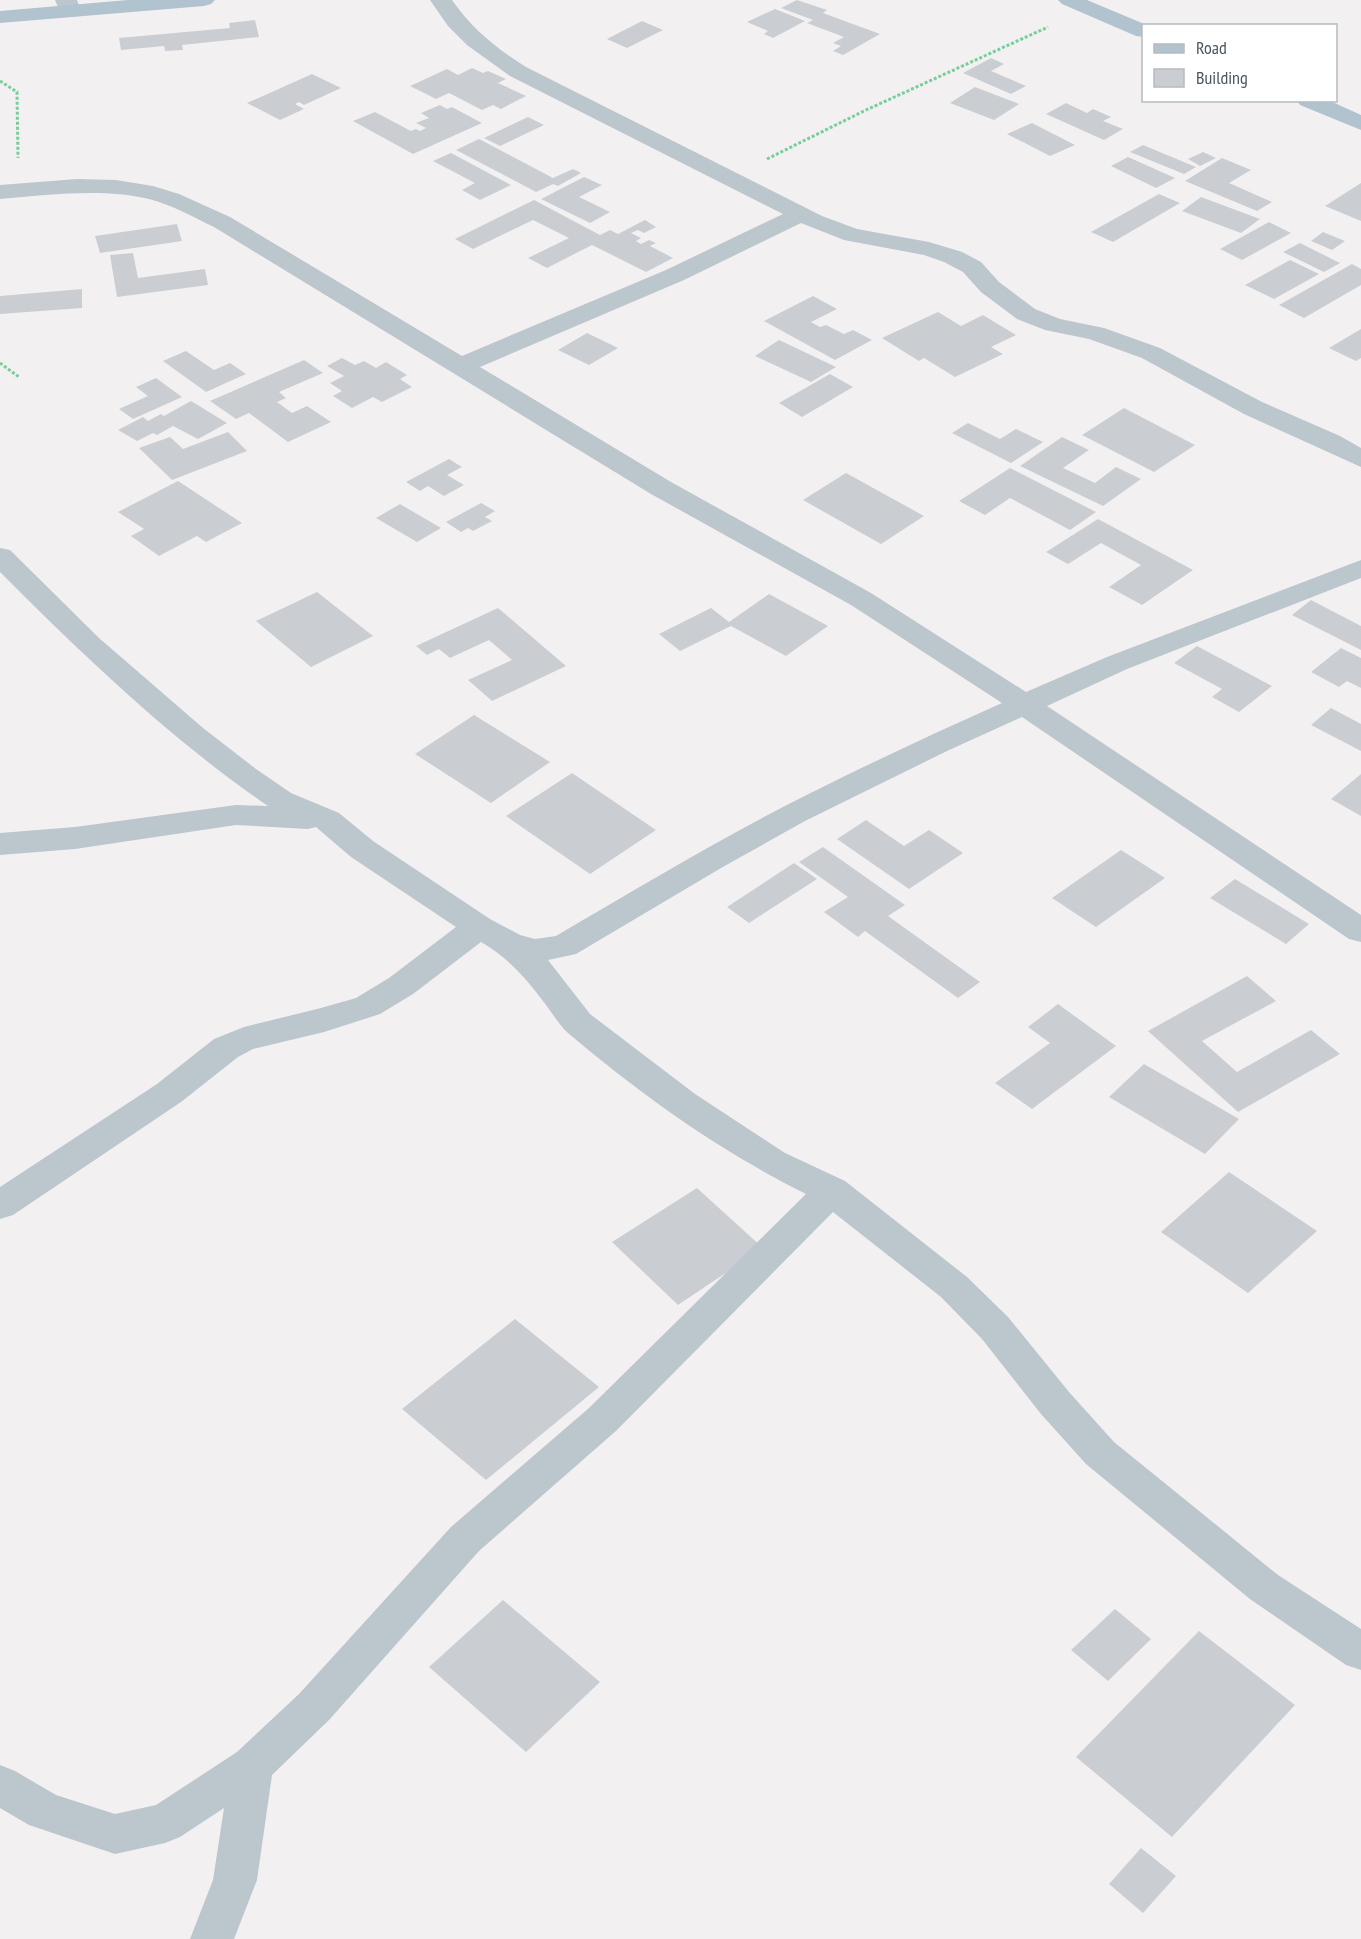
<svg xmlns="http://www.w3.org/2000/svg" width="1361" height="1939" font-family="'PT Sans Narrow',sans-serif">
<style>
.building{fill:#caced3}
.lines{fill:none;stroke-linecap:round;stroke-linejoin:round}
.path{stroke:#76cf9a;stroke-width:3;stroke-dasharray:3 2;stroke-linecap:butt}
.minor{fill:#bcc6cd;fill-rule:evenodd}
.major{fill:#b0c3cf;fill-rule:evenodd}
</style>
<rect width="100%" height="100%" fill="#f3f0f1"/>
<path class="building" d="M797,0L827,10L823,13L880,34L843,55L833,51L841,46L833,43L844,37L807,23L813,20L781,8Z
M775,9L805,21L773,38L764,34L768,31L747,22Z
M255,20L259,37L182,45L183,50L165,51L164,46L121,50L119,38L230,28L229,23Z
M642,21L663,30L627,48L607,39Z
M991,58L1004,64L991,71L1026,86L1011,94L963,73Z
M472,68L483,73L488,71L506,79L498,83L526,96L501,109L493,105L482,110L449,93L436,99L410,86L447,69L458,75Z
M312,74L341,88L304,105L299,102L295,104L304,109L280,120L247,103Z
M975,87L1019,104L994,120L950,103Z
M1066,103L1087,113L1093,109L1111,117L1103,121L1123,129L1104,140L1046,114Z
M440,105L447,109L452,107L482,123L413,154L353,121L375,112L411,131L416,129L420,131L426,128L416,123L429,118L421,113Z
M528,117L544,125L500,146L484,138Z
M1032,123L1075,145L1050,156L1007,134Z
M479,139L553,178L573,169L581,173L558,186L553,184L536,192L456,150Z
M1143,145L1196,167L1184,174L1130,152Z
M1203,152L1216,158L1200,166L1188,159Z
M451,153L511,185L480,200L462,190L475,183L433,161Z
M1128,157L1175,178L1156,188L1111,166Z
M1222,158L1251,170L1229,183L1272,202L1257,211L1185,181Z
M584,177L602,185L579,197L610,212L590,223L541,199Z
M1361,183V221L1325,206Z
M1159,194L1180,203L1113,242L1091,232Z
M1201,197L1260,219L1241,233L1182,211Z
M534,200L600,235L610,230L618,234L645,220L656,227L644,233L638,230L631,233L641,238L636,241L641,244L649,240L656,243L650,246L673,258L646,272L592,245L547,268L528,258L569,238L533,220L473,249L455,239Z
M1269,222L1291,233L1242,260L1220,249Z
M177,224L182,241L100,253L95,236Z
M1323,232L1345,241L1332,250L1311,241Z
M1300,243L1340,263L1324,272L1283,252Z
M133,253L138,278L205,269L208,285L117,297L110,255Z
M1290,260L1319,274L1274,299L1245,285Z
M1352,264L1361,269V285L1304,318L1279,305Z
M82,289V308L0,314V296Z
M813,296L837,309L811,322L820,327L826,325L844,334L853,330L872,340L835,360L764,321Z
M938,312L961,326L983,315L1016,335L991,347L1003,354L955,377L924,358L919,361L882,338Z
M1361,329V358L1356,361L1329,348Z
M587,333L618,348L589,365L558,350Z
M779,340L836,367L811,382L755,356Z
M186,351L214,370L230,363L246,374L206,392L163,361Z
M342,358L355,365L364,361L376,368L386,362L407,375L400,379L412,387L382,402L373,397L352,408L333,396L342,391L330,383L344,376L327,366Z
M304,360L323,373L279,392L286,398L277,402L292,413L307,406L331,422L288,442L249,413L236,419L210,401Z
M830,374L853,387L802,417L779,403Z
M156,378L182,397L133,419L119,409L148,396L136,387Z
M191,401L227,423L198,439L173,426L157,435L153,433L137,441L118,430L143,417L148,421L161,414L164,416Z
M1124,408L1195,445L1154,472L1082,435Z
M968,423L1000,439L1016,429L1043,442L1011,463L952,433Z
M228,432L247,451L172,480L139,448L170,437L183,449Z
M1062,437L1089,450L1063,468L1095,483L1116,467L1141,479L1103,506L1020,466Z
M449,459L462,467L447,475L464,485L444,496L428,486L420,491L406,482Z
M1010,468L1096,512L1070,530L1010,498L985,515L959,501Z
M846,473L924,516L881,544L803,500Z
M178,481L242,523L206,542L197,536L159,556L131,536L144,529L118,512Z
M481,503L495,511L485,517L492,521L473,531L468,528L461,532L446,522Z
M400,504L441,528L417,542L376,518Z
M1098,519L1193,570L1142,605L1109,587L1141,565L1101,543L1068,564L1046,552Z
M317,592L373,636L311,667L256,621Z
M769,594L828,626L786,656L731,626L680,651L659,634L711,608L729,622Z
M1311,600L1361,626V650L1292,615Z
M498,608L566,666L492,701L468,680L512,660L489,640L450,658L439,649L427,655L416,646Z
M1197,646L1272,686L1239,712L1212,697L1222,689L1174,663Z
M1341,648L1361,658V688L1347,681L1339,687L1311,672Z
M1331,708L1361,724V751L1311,725Z
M474,715L550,762L491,803L415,754Z
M572,773L656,830L590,874L506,816Z
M1361,774V816L1331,799Z
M866,820L904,846L929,830L963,853L909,889L837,839Z
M823,847L905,905L888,916L980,982L958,998L865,931L858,937L824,912L848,897L799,862Z
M1121,850L1165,878L1096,927L1052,898Z
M794,863L817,879L749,923L727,907Z
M1235,879L1309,924L1286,944L1210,898Z
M1247,976L1276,1001L1202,1041L1237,1072L1311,1030L1340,1054L1238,1112L1148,1031Z
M1058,1004L1116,1046L1032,1109L995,1083L1050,1043L1028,1027Z
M1144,1064L1239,1119L1205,1154L1109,1097Z
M1229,1172L1317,1231L1248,1293L1161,1232Z
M697,1188L763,1248L678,1305L612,1242Z
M515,1319L599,1387L486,1480L402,1409Z
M503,1600L600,1682L526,1752L429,1667Z
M1115,1609L1151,1639L1108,1681L1071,1650Z
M1199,1631L1295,1705L1172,1837L1076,1757Z
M1141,1848L1176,1876L1143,1913L1109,1884Z"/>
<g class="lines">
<path class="path" d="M0,81L17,92L18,158
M767,159L866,110L1048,27
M0,363L19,377"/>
<path class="minor" d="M55,0H77L81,11L78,16L70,17L62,16Z
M430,0H452C472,29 496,48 526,67L822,216L857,229L929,242L962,252L981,262L999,282L1035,309L1060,319L1104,328L1160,348L1262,402L1340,436L1361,448V467L1244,414L1142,358L1089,339L1045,330L1017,319L981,292L963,272L944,262L924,255L844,240L801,223L684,280L480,367L671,482L871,593L1026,692L1107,657L1361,560V578L1127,669L1047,706L1361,915V942L1349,939L1022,717L947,751L805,821L721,868L576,954L548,960L590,1014L695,1094L785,1153L845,1181L967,1277L1008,1317L1069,1392L1114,1442L1278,1575L1361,1629V1670L1346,1665L1250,1599L1086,1464L1041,1414L982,1339L941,1297L833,1212L617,1430L479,1551L329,1720L272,1775L257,1880L234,1939H190L213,1880L224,1808L180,1837L165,1843L115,1854L29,1825L0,1808V1765L15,1771L56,1795L115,1814L156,1805L237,1752L299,1694L451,1527L589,1408L806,1194C721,1152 641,1095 568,1033C559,1025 551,1011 543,1001C525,977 507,957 481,942L413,994L380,1014L324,1032L253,1049L238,1057L181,1102L13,1215L0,1219V1187L157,1084L214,1039L244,1027L321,1008L356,998L389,978L456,927L351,857L316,827L308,829L236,825L75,849L0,855V833L75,827L236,805L268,806C170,739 84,656 0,572V548L10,550L99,638L203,728L256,769L291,793L339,813L373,841L490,919L520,935L535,939L556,936C631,892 706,847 783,807C855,770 928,736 1002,703L851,605L651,494L214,227C193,217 172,205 149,199C101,188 49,195 0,199V185L77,179L116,180L153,186L179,194L230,217L462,356L666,270L783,214L510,76L467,45L448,26Z"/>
<path class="major" d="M128,0H215L211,4L204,6L0,23V11Z
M1058,0H1087L1149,26H1144V37L1136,36L1062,4Z
M1297,100H1328L1361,115V130L1300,105Z"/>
</g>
<rect x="1142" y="24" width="195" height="78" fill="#ffffff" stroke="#b6bbbf" stroke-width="1.5"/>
<rect x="1154" y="44" width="30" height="9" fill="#b0c3cf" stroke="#b6bbbf" stroke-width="1.5"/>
<text x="1196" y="54" font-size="18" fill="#48565e">Road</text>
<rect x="1154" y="69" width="30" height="18" fill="#caced3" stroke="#b6bbbf" stroke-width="1.5"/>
<text x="1196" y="84" font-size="18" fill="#48565e">Building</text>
</svg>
